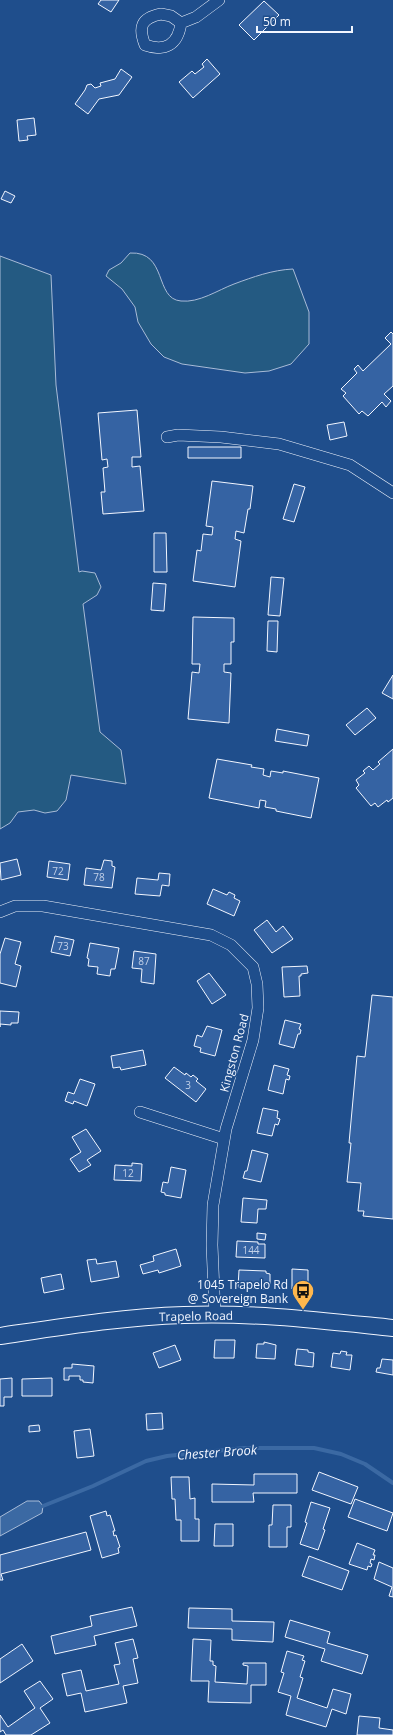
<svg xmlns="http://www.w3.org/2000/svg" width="393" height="1735" font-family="'Open Sans',sans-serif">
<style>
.green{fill:#245a82;stroke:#a8bbd7}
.water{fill:#3b69a3;stroke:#a8bbd7}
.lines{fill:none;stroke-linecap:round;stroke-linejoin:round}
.stream{stroke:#3b69a3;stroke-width:4}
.building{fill:#3563a3;stroke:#f2f6ff}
.minor-casing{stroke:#f2f6ff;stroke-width:12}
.secondary-casing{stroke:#f2f6ff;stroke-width:18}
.minor{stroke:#1f4e8c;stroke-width:11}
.secondary{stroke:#1f4e8c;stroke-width:16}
.labels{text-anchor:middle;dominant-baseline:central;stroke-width:3;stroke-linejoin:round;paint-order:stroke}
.number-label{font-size:10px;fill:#c3d1e8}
.street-label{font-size:12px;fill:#f2f6ff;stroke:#1f4e8c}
.poi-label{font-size:12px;fill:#f2f6ff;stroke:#1f4e8c;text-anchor:end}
.water-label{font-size:13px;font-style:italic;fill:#f2f6ff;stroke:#1f4e8c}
</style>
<rect width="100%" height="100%" fill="#1f4e8c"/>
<path class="green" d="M130,253C168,251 154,299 181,301C199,303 218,290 234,284C253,277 272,270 293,269L309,312V344L291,364L269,371L245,373L182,364L164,357L151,344L138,322L135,307L122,289L106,276L109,270L121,263Z
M0,256L51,275L56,385L79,572L82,571L95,573L101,587L97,595L83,604L100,732L121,750L126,784L71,775L66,800L57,811L45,813L34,810L18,812L10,823L0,829Z"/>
<path class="water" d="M27,1501H39L43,1506L42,1513L0,1536V1517Z"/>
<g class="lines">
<path class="stream" d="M43,1506L93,1486L146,1461L167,1456L244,1448H314L341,1454L365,1464L393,1483"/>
</g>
<path class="building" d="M101,0H119L111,12L98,4Z
M264,1L279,15L254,40L239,25Z
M207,59L220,74L193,98L179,82L192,71L195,74L204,67L202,64Z
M121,69L132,77L119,95L99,99L88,114L75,104L85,90L87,85L91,84L95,88L101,86L100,83L115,79Z
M34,118L36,135L27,136L28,140L19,141L17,120Z
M5,191L15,196L11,203L1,199Z
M391,332L393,334V386L384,394L391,401L386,407L382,402L368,416L362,411L359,414L343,396L346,393L341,389L357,373L354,369L358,365L363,371L391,344L385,338Z
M137,410L141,457H132V467L140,466L144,511L103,514L101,492H105L103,468L108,467L107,459L102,460L98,413Z
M344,422L347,436L330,440L327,425Z
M188,447H241V458H188Z
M212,481L253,486L250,509H248L244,533L236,531L235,539L241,541L235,587L193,581L197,550L201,551L203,534L212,535L213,527L206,526Z
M294,484L305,487L294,522L283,519Z
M154,533H166L167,572H154Z
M271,577L284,578L280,616L268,615Z
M153,583L166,584L164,611L151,610Z
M193,617L234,618V642H231V664H224V672L231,673L229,723L188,719L192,672L199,673L200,664H192Z
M268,621H278L277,652L267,651Z
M393,675V699L382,693Z
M367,708L376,718L355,735L346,725Z
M277,729L309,735L307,746L275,741Z
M393,749V798L388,802L387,800L378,807L375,803L371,806L356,788L359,785L356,780L365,773L363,771L369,766L373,770L380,764L378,762Z
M217,759L252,765L251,767L264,769L263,775L270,777L271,771L283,773V771L319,778L311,818L276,811V809L265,807L266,801L260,800L259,808L209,798Z
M17,859L21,875L1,880L0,863Z
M104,860L112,861V866L115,867L112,888L84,885L86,868L101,870Z
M49,861L70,864L68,880L47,877Z
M159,873L170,874L169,886L162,885L160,896L135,894L137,878L158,880Z
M213,889L227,895L229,892L235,895L234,898L240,901L234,916L207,904Z
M267,920L276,932L283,926L293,939L272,953L254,930Z
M55,936L74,940L70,956L51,952Z
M5,938L21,942L15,964L21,966L16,987L0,983V954Z
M90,943L119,948L115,969H111L110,976L97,974L98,967L88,966L89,959L87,958Z
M134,951L156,954L154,984L141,982L142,969L132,968Z
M307,966L308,973L301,974V976H299L300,996L284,997L282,967Z
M209,973L226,995L212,1004L197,981Z
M372,995L393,997V1219L363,1216L364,1211H358L361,1183L347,1182L351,1143H349L357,1056L365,1057Z
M0,1011L19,1012L18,1023H11V1025L0,1024V1027Z
M285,1020L301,1024L299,1029L301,1030L300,1034H298L294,1048L279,1044Z
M207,1026L222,1030L215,1056L200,1052L201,1048L194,1046L197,1035L202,1037Z
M143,1050L146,1065L121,1070L120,1067L113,1068L111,1056Z
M274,1065L289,1069L287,1075L290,1076L289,1080L286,1079L283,1094L268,1090Z
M174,1067L185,1075L186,1073L191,1077L193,1075L198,1079L196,1081L206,1089L196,1102L165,1078Z
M80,1079L95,1084L87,1106L74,1101L73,1104L65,1101L68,1092L74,1094Z
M263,1108L278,1111L277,1118L280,1119L278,1125L275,1124L272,1136L257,1133Z
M86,1129L101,1151L87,1160L91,1165L79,1172L70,1159L81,1152L72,1137Z
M252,1150L268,1154L261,1182L243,1178L245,1171H247Z
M132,1163L142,1164L141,1181L114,1180L115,1165L132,1166Z
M171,1167L186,1170L181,1198L165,1195V1193L161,1192L163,1182L168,1183Z
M243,1198L267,1200L266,1209H258L257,1223L241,1222Z
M257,1233L266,1234L265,1240L257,1239Z
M237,1241L258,1242V1244H265V1258L236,1257Z
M176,1249L181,1266L159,1273L158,1270L143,1274L140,1265L154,1261L153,1256Z
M96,1259L97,1264L116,1261L119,1277L91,1282L87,1260Z
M292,1269L308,1270V1290L292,1289Z
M239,1270L266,1271V1273L270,1274V1285L265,1284V1289L238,1287Z
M61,1274L64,1289L44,1293L41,1278Z
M215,1340H235L234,1358H214Z
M264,1342L276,1345L275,1359L256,1358L257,1344H264Z
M175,1345L181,1360L159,1368L153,1353Z
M297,1349L308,1350V1352L314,1353L313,1367L295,1365Z
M341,1351L347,1352L346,1355H352L350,1370L331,1367L333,1353L340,1354Z
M382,1359L393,1360V1375L376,1372L377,1368H380Z
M72,1364L94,1366L93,1383L83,1382V1380H80V1376H69V1380H64V1368H72Z
M12,1378V1397H4V1406H0V1379Z
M52,1378V1396H22V1379Z
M162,1413L163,1429L147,1430L146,1414Z
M39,1425L40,1431L29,1432V1426Z
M90,1429L94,1456L77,1458L74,1431Z
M319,1472L358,1487L351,1504L312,1490Z
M254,1474H297V1493H253L254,1502H212V1484L254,1485Z
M171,1477H189L190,1499L195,1498V1519H199V1541H181V1520H176L175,1499H172Z
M355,1499L393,1513L387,1531L348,1517Z
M311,1502L330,1508L323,1529L325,1530L318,1550L300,1544L307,1523L305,1522Z
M273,1505H291V1527H287V1547H269V1525H272Z
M106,1511L107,1516L110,1515L115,1531H113L114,1536L116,1535L120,1547L118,1548L119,1553L102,1558L90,1516Z
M215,1524H233V1546H214Z
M86,1532L91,1550L1,1574L3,1580H0V1555Z
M357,1543L375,1550L373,1555H375L374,1560L371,1559L370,1563L372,1564L371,1567L368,1566L367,1570L349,1564Z
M309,1556L349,1571L342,1590L302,1576Z
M379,1562L393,1568V1597L389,1596L392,1587L374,1579Z
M132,1607L137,1626L94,1636L96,1645L55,1654L51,1636L92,1626L90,1616Z
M189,1608L232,1609V1621L274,1622L273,1642L232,1640V1629L188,1628Z
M290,1620L330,1632L327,1643L368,1655L362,1674L321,1661L325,1649L285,1637Z
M133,1639L138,1658L133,1659L138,1683L123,1686L127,1703L85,1712L81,1693L67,1696L62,1674L81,1670L86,1691L119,1684L114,1665L120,1664L115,1643Z
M193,1639L211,1640L210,1661H213V1665L216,1666L215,1682L247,1684L248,1666L243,1665V1663H266V1685H251V1703L208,1702L209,1681H191Z
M22,1644L33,1661L0,1683V1659Z
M287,1651L304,1656L302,1660L305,1661L300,1677L303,1678L297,1698L327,1708L333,1689L351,1694L346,1714L332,1709L326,1727L286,1715L291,1696L278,1692L284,1673L281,1672Z
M40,1681L53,1699L40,1708L50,1723L31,1735H6L3,1730L0,1732V1715L8,1727L35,1708L24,1691Z
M359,1716L380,1718L379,1728L393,1730V1735H357Z"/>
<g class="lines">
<g class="minor-casing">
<path id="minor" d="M161,14L171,16L181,23C178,45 165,52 145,45C138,27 141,18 161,14Z
M181,23L196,17L219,0
M167,437L178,435L221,437L279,444L350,465L393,493
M0,912L15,906H43L211,935L231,945L253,967L257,984L258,1008L253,1040L226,1129L213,1205L212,1245L215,1315
M140,1112L224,1139"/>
</g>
<g class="secondary-casing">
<path id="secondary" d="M0,1336C61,1327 122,1317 184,1315C252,1312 325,1321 393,1328"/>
</g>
<use href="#minor" class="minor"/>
<use href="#secondary" class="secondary"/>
</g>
<defs>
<g id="bus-pin" transform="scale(1.15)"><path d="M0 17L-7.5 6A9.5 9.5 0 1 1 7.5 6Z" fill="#ffb74d" stroke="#1f4e8c"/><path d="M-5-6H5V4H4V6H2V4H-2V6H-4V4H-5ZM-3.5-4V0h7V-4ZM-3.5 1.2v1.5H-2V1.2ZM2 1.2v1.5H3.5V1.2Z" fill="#111"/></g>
</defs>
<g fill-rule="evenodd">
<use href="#bus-pin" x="303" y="1291"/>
</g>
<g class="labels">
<g class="number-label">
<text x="58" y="871">72</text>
<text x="99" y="877">78</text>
<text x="63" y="946">73</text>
<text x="144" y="961">87</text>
<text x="188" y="1085">3</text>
<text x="128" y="1173">12</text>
<text x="251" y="1250">144</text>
</g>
<g class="street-label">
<text transform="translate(234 1053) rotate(-75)">Kingston Road</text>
<text transform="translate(196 1316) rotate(-1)">Trapelo Road</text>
</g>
<g class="poi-label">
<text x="288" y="1284">1045 Trapelo Rd<tspan x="288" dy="14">@ Sovereign Bank</tspan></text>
</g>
<g class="water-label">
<text transform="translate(217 1452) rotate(-4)">Chester Brook</text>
</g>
</g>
<path d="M257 26v6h95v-6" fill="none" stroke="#f2f6ff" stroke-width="2"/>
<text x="263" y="26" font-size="12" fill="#f2f6ff" stroke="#1f4e8c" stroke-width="3" paint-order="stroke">50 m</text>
</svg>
